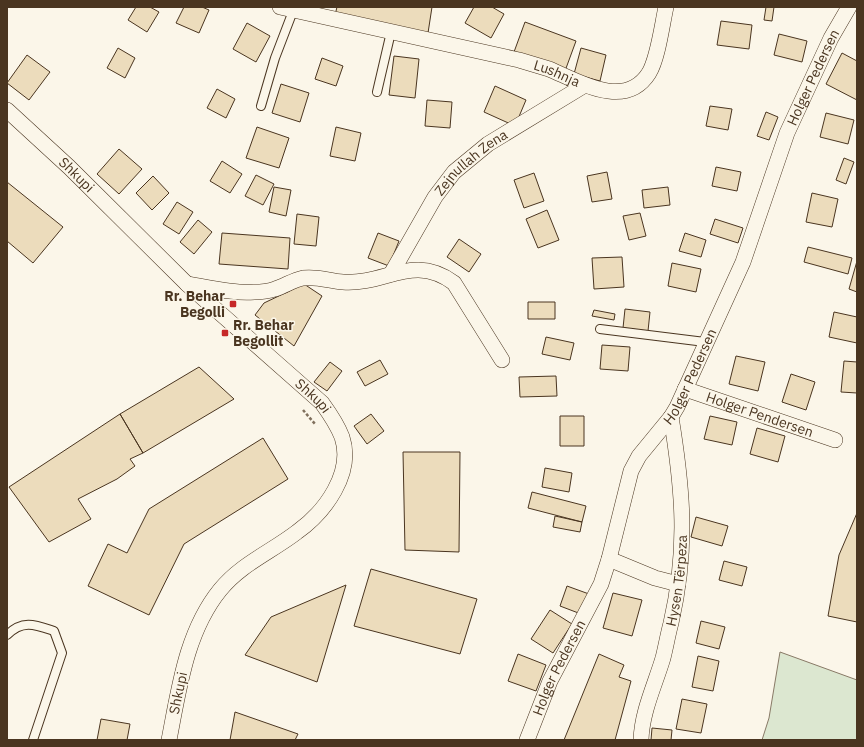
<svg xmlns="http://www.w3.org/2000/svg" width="864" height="747" font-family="'IBM Plex Sans',sans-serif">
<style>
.grass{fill:#dce7d0;stroke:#887966}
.building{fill:#ecdcbc;stroke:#4a3520}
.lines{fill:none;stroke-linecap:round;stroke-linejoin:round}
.service-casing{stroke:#4a3520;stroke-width:10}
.minor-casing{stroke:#4a3520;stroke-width:16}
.path{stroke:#7f6f5c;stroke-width:2.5;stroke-dasharray:3 2;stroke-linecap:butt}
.service{stroke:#fbf6e9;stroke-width:8}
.minor{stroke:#fbf6e9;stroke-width:15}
.poi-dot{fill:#c62828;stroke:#fbf6e9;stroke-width:1.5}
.labels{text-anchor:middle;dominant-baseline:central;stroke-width:3;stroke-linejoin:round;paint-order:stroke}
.street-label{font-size:14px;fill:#4a3520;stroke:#fbf6e9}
.poi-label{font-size:14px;font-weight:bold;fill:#4a3520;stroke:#fbf6e9;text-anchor:end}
</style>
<rect width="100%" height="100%" fill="#fbf6e9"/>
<path class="grass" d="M780,652L857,680V740H762L769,718Z"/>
<path class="building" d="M136,7H150L159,12L147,32L128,20Z
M184,7H202L209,10L199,33L176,23Z
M337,7H432L428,33L335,15Z
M474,7H492L504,14L491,38L465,23Z
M766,7H774L772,21L764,20Z
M721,21L752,25L749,49L717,45Z
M525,22L576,41L565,71L514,52Z
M247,23L270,36L256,62L233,49Z
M779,34L807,41L802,62L774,55Z
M118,48L135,58L125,78L107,68Z
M581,48L606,55L600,81L574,74Z
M842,53L857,61V100L826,84Z
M27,55L50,72L29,100L7,83Z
M394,56L419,59L415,98L389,95Z
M322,58L343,66L336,86L315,79Z
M281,84L309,93L300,122L272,113Z
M495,86L526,100L515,126L484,112Z
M217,89L235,99L226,118L207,108Z
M427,100L452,102L450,128L425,126Z
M710,106L732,109L728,130L706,126Z
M766,112L778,117L769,140L757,136Z
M826,113L854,120L848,144L820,137Z
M257,127L289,138L279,168L246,158Z
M336,127L361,133L355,161L330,156Z
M119,149L142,169L119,194L97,174Z
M844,158L854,162L846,184L836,180Z
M222,161L242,174L230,193L210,181Z
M716,167L741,172L737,191L712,186Z
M607,172L612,199L592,202L587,176Z
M534,173L544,201L524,208L514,180Z
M256,175L274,184L263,205L245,196Z
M153,176L169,193L152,210L136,193Z
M7,182L63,227L33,263L7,241Z
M274,187L291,190L286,216L269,212Z
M668,187L670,205L644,208L642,190Z
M812,193L838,199L832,227L806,222Z
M177,202L193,212L179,234L163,224Z
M547,210L559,240L538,248L526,219Z
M640,213L646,236L629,240L623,216Z
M297,214L319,217L316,246L294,244Z
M715,219L743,228L738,243L710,234Z
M198,220L212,232L194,254L180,242Z
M222,233L290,238L288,269L219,264Z
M378,233L399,241L389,266L368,258Z
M685,233L706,240L701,257L679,251Z
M459,239L481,254L469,272L447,257Z
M808,247L852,258L848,274L804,262Z
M622,257L624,287L594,289L592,258Z
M857,261V292L849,289Z
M672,263L701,269L696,292L668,286Z
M304,284L322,296L294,346L255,315L264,303Z
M528,302H555V319H528Z
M625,309L650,312L648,331L623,328Z
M594,310L615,314L614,320L592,316Z
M834,312L857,317V343L829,337Z
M546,337L574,343L570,360L542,354Z
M602,345L630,347L628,371L600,369Z
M736,356L765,362L758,391L729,384Z
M380,360L388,374L365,386L357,372Z
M844,361L857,362V393L841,392Z
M330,362L342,371L327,391L314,382Z
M199,367L234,399L143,453L120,414Z
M791,374L815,382L806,410L782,402Z
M556,376L557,396L520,397L519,377Z
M120,414L143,453L130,459L135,466L117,479L78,499L91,519L49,542L9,487Z
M371,414L384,431L367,444L354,426Z
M560,416H584V446H560Z
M710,416L737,422L732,445L704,439Z
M757,428L785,436L778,462L750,454Z
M263,438L288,479L184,544L149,615L88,586L108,544L127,553L149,509Z
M403,452H460L459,552L405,550Z
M545,468L572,473L569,492L542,487Z
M532,492L586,506L582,522L528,508Z
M857,513V622L828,616L839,555Z
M555,516L582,522L580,532L553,527Z
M696,517L728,526L722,546L691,537Z
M724,561L747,567L742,586L719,580Z
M371,569L477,599L460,654L354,626Z
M346,585L317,682L245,655L271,617Z
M567,586L589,594L581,614L560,606Z
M613,593L642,600L632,636L603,628Z
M550,610L572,624L553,653L531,639Z
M701,621L725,627L719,649L696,643Z
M518,654L546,665L536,691L508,681Z
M599,654L624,665L619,677L631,681L615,740H564Z
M698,656L719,661L713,691L692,687Z
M682,699L707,704L701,733L676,729Z
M235,712L298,734L295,740H230Z
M101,719L130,724L127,740H97Z
M652,728L672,730L671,740H651Z"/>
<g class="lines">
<g class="service-casing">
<path id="service" d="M377,92L391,32
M261,106L275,58L293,11
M600,329L705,342
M7,635C23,619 36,625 54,631L62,653L33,740"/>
</g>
<g class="minor-casing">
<g id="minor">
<path id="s1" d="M280,7L519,60C529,63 539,66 549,69C578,81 625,111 649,73C658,58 662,25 666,7"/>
<path id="s2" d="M7,110L69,167L187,284L322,403C330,414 337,424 342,437C354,473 325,512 297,532C271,552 241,564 220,590C186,632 179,689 169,740"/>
<path id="s3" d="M391,274L435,197L454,172L488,144L585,85"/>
<path d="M187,284C207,287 234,294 254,292C260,292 269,291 275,289C285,286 293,280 303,278C318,276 329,281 343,282C386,285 413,253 454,283L502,360"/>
<path id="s4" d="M685,389L835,440"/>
<path d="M609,559L655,578L678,584"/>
<path id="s5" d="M527,740L550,681L601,584L609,559L631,471L639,456L671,417L677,407L743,262L787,133L831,38L849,7"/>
<path id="s6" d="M641,740C642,711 655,685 663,658C666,646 668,634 671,623C688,549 683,490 671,417"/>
</g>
</g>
<path class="path" d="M303,410L315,424"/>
<use href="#service" class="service"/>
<use href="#minor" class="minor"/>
</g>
<g class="poi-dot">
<rect x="229" y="300" width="8" height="8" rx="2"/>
<rect x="221" y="329" width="8" height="8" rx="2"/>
</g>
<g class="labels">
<g class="street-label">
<text stroke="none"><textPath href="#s1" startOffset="285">Lushnja</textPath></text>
<text stroke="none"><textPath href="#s5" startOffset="726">Holger Pedersen</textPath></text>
<text stroke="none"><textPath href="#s3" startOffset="139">Zejnullah Zena</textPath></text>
<text stroke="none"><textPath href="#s2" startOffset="95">Shkupi</textPath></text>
<text stroke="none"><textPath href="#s5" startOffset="402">Holger Pedersen</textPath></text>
<text stroke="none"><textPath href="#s2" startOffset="419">Shkupi</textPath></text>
<text stroke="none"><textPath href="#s4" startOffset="79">Holger Pendersen</textPath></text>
<text stroke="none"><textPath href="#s6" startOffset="164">Hysen Tërpeza</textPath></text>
<text stroke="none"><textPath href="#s5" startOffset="79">Holger Pedersen</textPath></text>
<text transform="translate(178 693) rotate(-78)">Shkupi</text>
</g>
<g class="poi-label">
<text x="225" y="296">Rr. Behar<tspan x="225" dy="16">Begolli</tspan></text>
<text x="233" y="325" text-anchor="start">Rr. Behar<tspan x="233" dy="16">Begollit</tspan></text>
</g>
</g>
<rect width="864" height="747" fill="none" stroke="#4a3520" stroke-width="16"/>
</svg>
